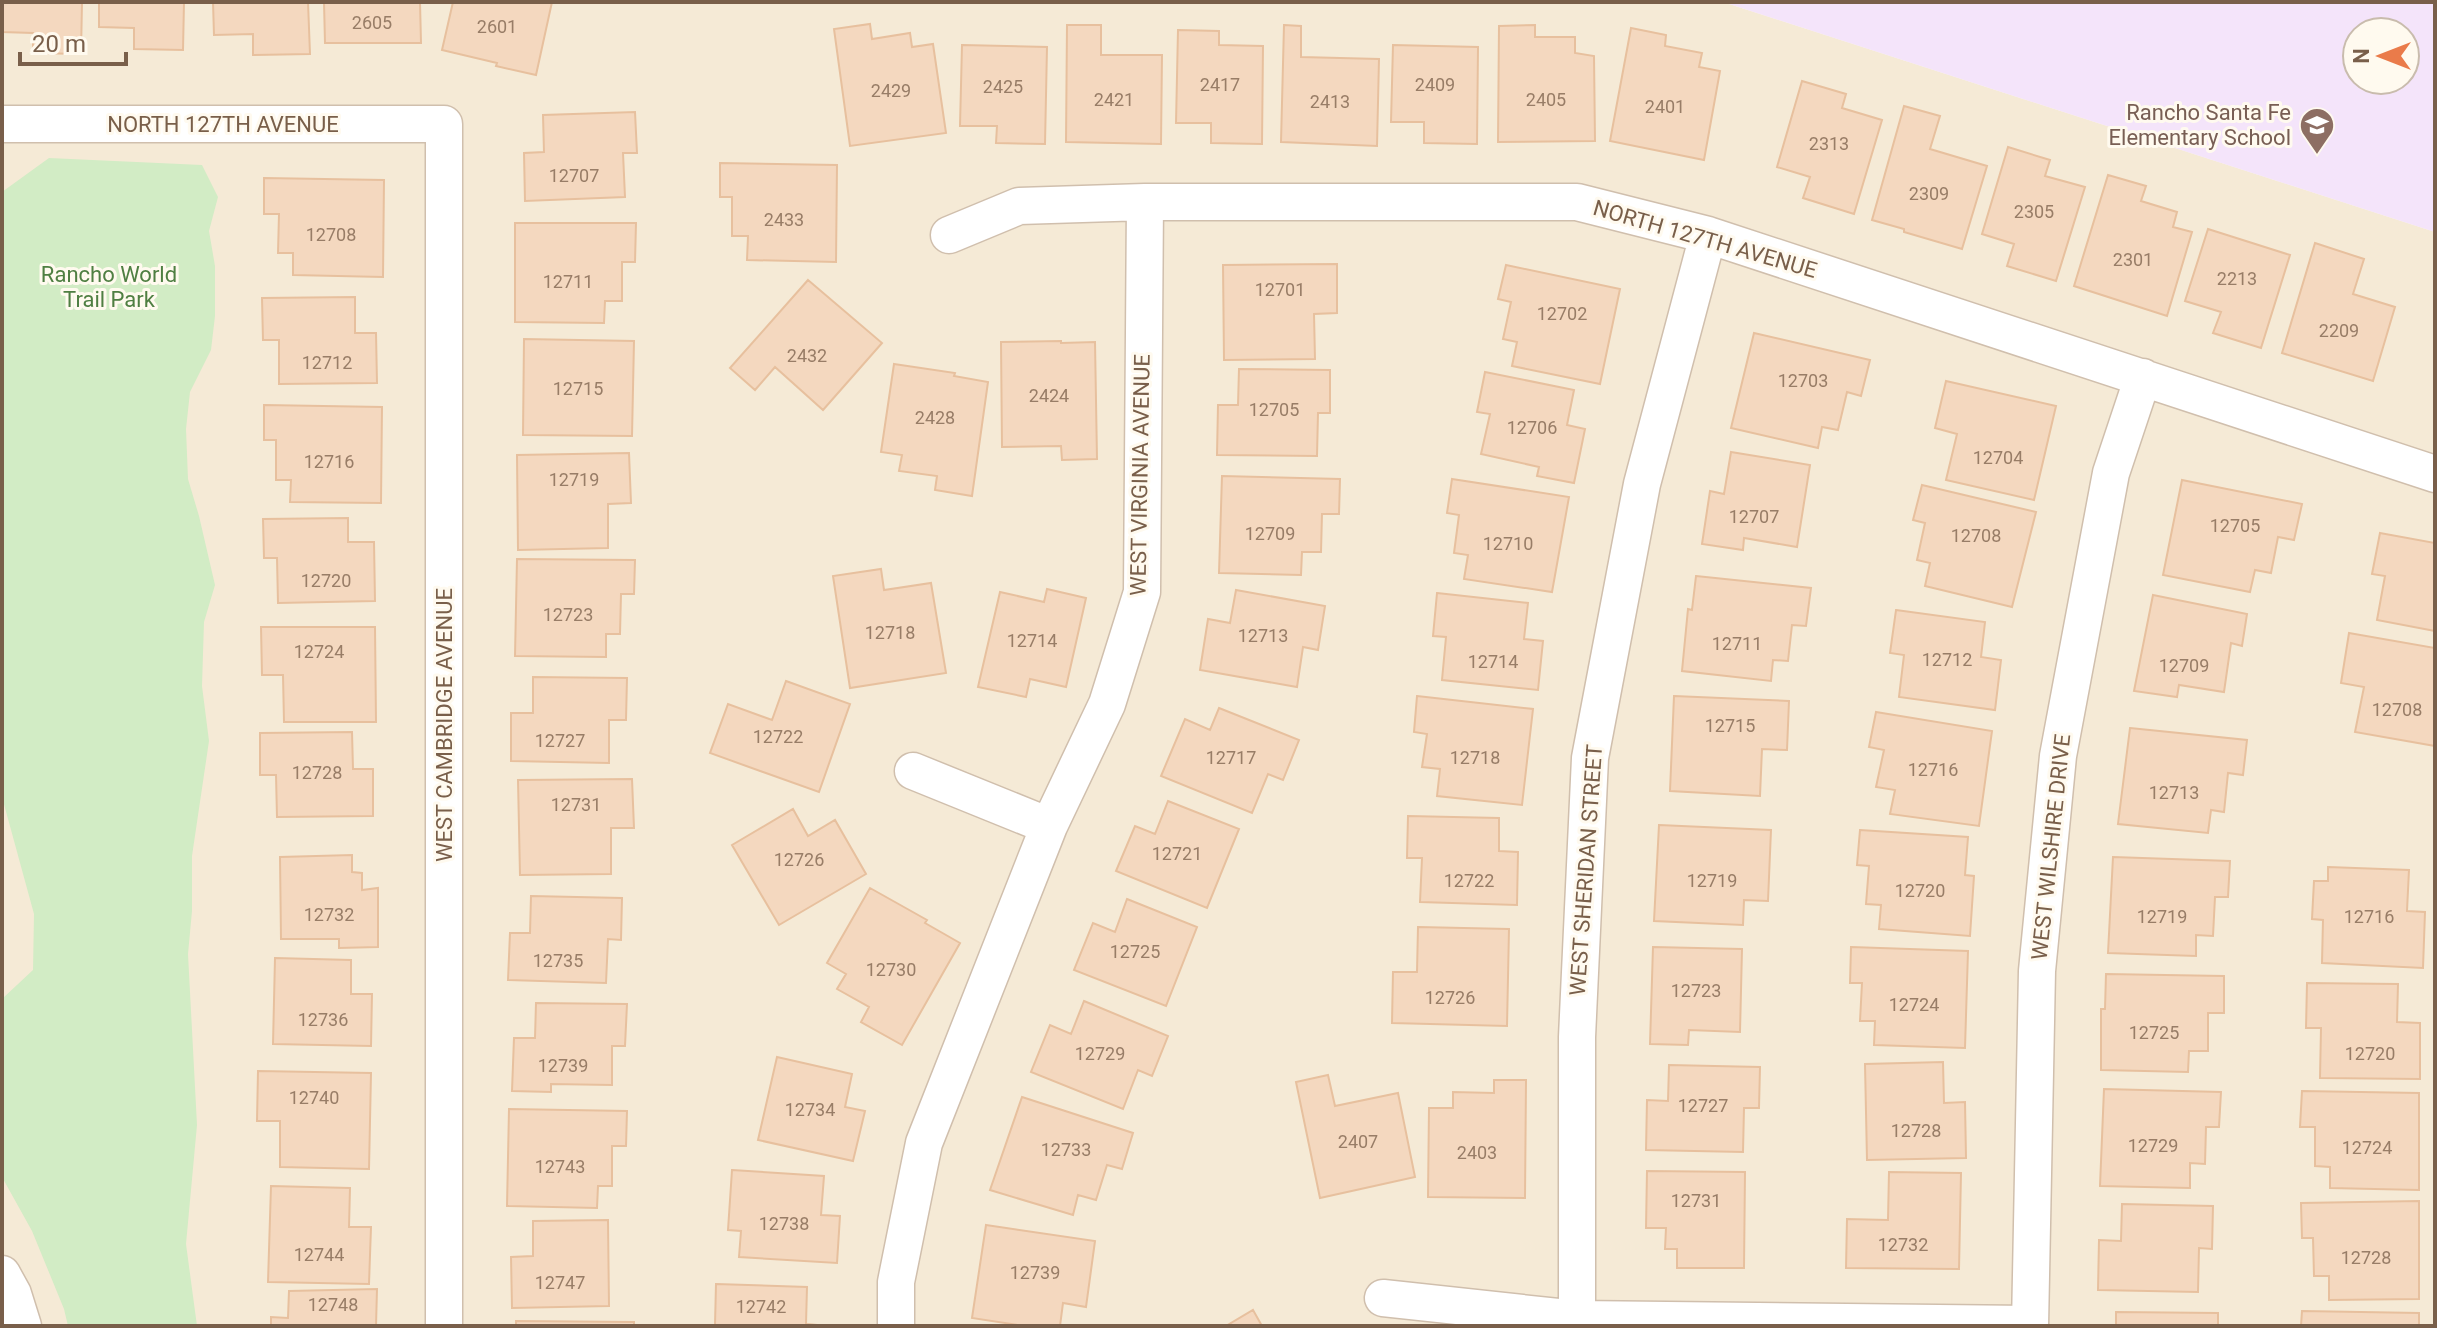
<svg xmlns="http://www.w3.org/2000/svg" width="2437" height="1328" font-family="Roboto,sans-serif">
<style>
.residential{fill:#f5ead6}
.education{fill:#f4e4fa;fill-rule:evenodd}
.green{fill:#d2ecc5}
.building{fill:#f4d8bf;stroke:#e7c09e;stroke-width:2}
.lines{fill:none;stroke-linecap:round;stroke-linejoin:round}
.street-casing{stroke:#d0bfad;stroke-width:39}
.street{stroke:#fff;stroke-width:36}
.labels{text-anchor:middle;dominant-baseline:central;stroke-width:6;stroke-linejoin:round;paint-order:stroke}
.number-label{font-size:18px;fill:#987d67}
.education-label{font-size:22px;fill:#785e54;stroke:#fffaef;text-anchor:end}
.street-label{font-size:22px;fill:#795f4a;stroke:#fffaef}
.park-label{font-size:22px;fill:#4f7f42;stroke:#fffaef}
</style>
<rect width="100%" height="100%" fill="#fdf7e8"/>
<path class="residential" d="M2,2H1723L2435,232V1326H2Z"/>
<path class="education" d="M1723,2H2435V232ZM2357,32H2405V80H2357Z"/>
<path class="green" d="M49,158L202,165L218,197L209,231L215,266V316L211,350L190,392L186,429L188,479L199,516L215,585L204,622L202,686L209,741L192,856V911L188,954L197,1125L186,1244L197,1326H68L64,1309L32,1231L2,1177V999L33,970L34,914L2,797V192Z"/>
<path class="building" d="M2,2H82L81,54L33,53V33L2,32Z
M99,2H184L183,50L134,49V28L99,27Z
M213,2H308L310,54L253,55V34L214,35Z
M324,2H420L421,43H325Z
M453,2H552L536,75L496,66L497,63L442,50Z
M870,24L872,39L910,33L912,47L933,44L946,133L850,146L834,29Z
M1067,25H1101V55H1162L1161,144L1066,142Z
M1284,25L1301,26V57L1379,59L1377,146L1281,142Z
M1535,25V37H1575V53L1594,56L1595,141L1498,142L1499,26Z
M1631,28L1666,35L1665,46L1702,53L1699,67L1720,71L1704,160L1610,141Z
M1178,30L1219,31V45L1263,46L1262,144L1211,143V123H1176Z
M962,45L1047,47L1045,144L996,143L997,126H960Z
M1393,45L1478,47L1477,144L1424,143V122H1391Z
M1802,81L1846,94L1842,108L1882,120L1854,214L1803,198L1810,177L1777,167Z
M1904,106L1940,116L1930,149L1987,166L1962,249L1904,232V229L1872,220Z
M635,112L637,153H623L625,197L525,201L524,153L544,152L543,115Z
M2008,147L2050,160L2045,176L2085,187L2056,281L2007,266L2014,244L1982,234Z
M720,163L837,165L836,262L747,260L748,236H732V197H720Z
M2108,175L2146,186L2141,201L2177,212L2173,227L2192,232L2167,316L2074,286Z
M264,178L384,180L383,277L293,275V253H278L279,214H264Z
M515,223H636L635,262H622V301H605L604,323L515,322Z
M2208,229L2290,255L2261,348L2213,333L2221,312L2185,301Z
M2315,243L2364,259L2353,294L2395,307L2373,381L2282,353Z
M1337,264V313L1314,314L1315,359L1224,360L1223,265Z
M1506,265L1620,289L1600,384L1512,366L1517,342L1503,339L1511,302L1498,299Z
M808,280L882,343L823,410L775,367L755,390L730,368Z
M355,297V333H376L377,383L279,384V340H263L262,298Z
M1754,333L1870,360L1861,396L1847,392L1838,430L1822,427L1818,448L1731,428Z
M524,339L634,341L632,436L523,435Z
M1061,341V343L1095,342L1097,459L1062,460L1061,446L1002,447L1001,342Z
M894,364L955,373L954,376L988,382L972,496L935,490L937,476L899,471L902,455L881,452Z
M1239,369L1330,370V413H1318L1317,456L1217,455L1218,405H1238Z
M1485,372L1574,390L1567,425L1585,429L1574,483L1537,476L1539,467L1481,454L1490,414L1477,412Z
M1946,381L2056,406L2034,500L1946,480L1957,434L1935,428Z
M264,405L382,407L381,503L290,502L291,480H276V440H264Z
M1731,452L1810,465L1797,547L1744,538L1743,550L1702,544L1710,491L1724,494Z
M629,453L631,503L608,504V548L518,550L517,455Z
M1222,476L1340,479L1339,514H1322L1321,552H1302L1301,575L1219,573Z
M1452,479L1569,497L1552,592L1464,579L1468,555L1454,553L1459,515L1447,513Z
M2182,480L2302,504L2294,540L2278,537L2271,573L2255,570L2250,592L2163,575Z
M1922,485L2036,512L2012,607L1925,586L1930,563L1917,560L1925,523L1913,520Z
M348,518V542H374L375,601L278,603L277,558H264L263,519Z
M2380,533L2435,543V631L2377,620L2385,576L2372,574Z
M517,559L635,560L634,594H621L620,634H606V657L515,656Z
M881,569L884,590L931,583L946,673L850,688L833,576Z
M1696,576L1811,588L1806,626L1792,625L1788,661L1773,660L1771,681L1682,671L1688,609L1692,610Z
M1047,589L1086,598L1066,687L1030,679L1026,697L978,687L1000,592L1044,602Z
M1236,590L1325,606L1318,650L1303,647L1297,687L1200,670L1208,619L1230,623Z
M1437,593L1528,603L1524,639L1543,641L1538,690L1442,680L1446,637L1433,636Z
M2153,595L2247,614L2242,646L2231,643L2224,692L2179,685L2177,697L2134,691Z
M1896,610L1985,622L1981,657L2001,660L1995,710L1899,697L1904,655L1890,653Z
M261,627H375L376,722H284L283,675H262Z
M2349,633L2435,648V746L2355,732L2364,687L2341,683Z
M533,677L627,678L626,720H609V763L511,761V713H533Z
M786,681L850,704L819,792L710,753L728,704L772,720Z
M1417,696L1533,709L1522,805L1437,796L1440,769L1422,767L1427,734L1414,732Z
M1674,696L1789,701L1787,750L1762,749L1760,796L1670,791Z
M1219,708L1299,740L1283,780L1268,774L1252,813L1161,776L1185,719L1210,730Z
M1876,712L1992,731L1979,826L1890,814L1895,790L1876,787L1884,750L1869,747Z
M2130,728L2247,740L2243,775L2228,773L2224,812L2211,810L2208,833L2118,824Z
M352,732L353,769H373V816L277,817L276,775H260V733Z
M632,779L634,828H611V874L520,875L518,780Z
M1168,801L1239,829L1207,908L1116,871L1135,826L1155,834Z
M793,809L808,836L835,820L866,874L779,925L732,845Z
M1408,816L1499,818V851L1518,852L1517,905L1420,902L1422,858H1407Z
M1659,825L1771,830L1768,901L1744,900L1743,925L1654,921Z
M1860,830L1968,837L1965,875L1974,876L1970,936L1879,929L1881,905L1866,904L1869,866L1857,865Z
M352,855V872L362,873V890L378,888V947L339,948V939H281L280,857Z
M2113,857L2230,861L2228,897H2215L2213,936L2196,935V956L2108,953Z
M2328,867L2409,870L2407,911L2425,912L2423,968L2322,963L2323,920L2312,919L2314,881H2328Z
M870,888L927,920L925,923L960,943L902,1045L861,1022L869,1007L837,989L846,974L827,963Z
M531,896L622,898L621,940L608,939L606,983L508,980L510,933H530Z
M1127,899L1197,927L1166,1006L1074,970L1093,923L1115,932Z
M1418,927L1509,929L1507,1026L1392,1023L1393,972H1417Z
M1653,947L1742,949L1740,1032L1689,1030L1688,1045L1650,1044Z
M1851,947L1968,951L1965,1048L1874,1045L1875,1021H1860L1862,983H1850Z
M275,958L351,960V994H372L371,1046L273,1044Z
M2106,974L2224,976V1013H2208V1051H2189L2188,1072L2101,1070V1009H2105Z
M2307,983L2398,984L2397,1022L2420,1023V1079L2320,1078L2321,1028H2306Z
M1084,1001L1168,1036L1152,1076L1138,1070L1123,1109L1031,1072L1050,1025L1071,1034Z
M536,1003L627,1004L625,1046H612V1085L551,1084V1092L512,1091L514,1038H535Z
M777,1057L852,1074L845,1107L865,1111L853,1161L758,1140Z
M1943,1062L1944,1103L1965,1102L1966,1158L1867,1160L1865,1064Z
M1669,1065L1760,1067L1759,1108H1744L1743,1152L1646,1150L1647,1100L1668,1101Z
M258,1071L371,1073L369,1169L280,1167V1121H257Z
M1328,1075L1335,1106L1398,1093L1415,1177L1320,1198L1296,1082Z
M1494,1080H1526L1525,1198L1428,1197L1429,1108H1453V1092L1494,1093Z
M2104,1089L2221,1092L2219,1127H2206L2205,1164L2190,1163V1188L2100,1186Z
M2302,1091L2419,1093V1190L2330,1188V1167L2315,1166V1127H2300Z
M1022,1097L1133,1133L1122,1169L1107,1165L1096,1200L1078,1195L1073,1215L990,1190Z
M509,1109L627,1111L626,1146H612V1186H598L597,1208L507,1206Z
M732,1170L824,1176L821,1215L840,1216L837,1263L739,1257L741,1231L728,1230Z
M1647,1171L1745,1172L1744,1268H1677V1249H1665L1666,1228H1646Z
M1889,1172L1961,1173L1959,1269L1846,1268L1847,1219L1888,1220Z
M271,1186L350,1188L349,1227H371L369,1284L268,1282Z
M2419,1201V1299L2329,1300V1276H2314L2313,1238H2302L2301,1203Z
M2122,1204L2213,1206L2212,1249L2199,1248L2198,1292L2098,1290L2099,1240L2121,1241Z
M608,1220L609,1306L512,1308L511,1257L533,1256V1221Z
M986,1225L1095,1241L1086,1307L1063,1303L1060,1326H1024L972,1318Z
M716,1284L807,1287L806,1324L829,1326L715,1325Z
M377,1289L376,1326H271V1317L288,1318L289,1291Z
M1253,1310L1262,1326H1226Z
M2302,1311L2419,1313V1326H2301Z
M2116,1312L2218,1313V1326H2116Z
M516,1321L634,1322V1326H516Z"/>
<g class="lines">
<g class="street-casing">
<path id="street" d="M2,124H444V1326
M949,235L1019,206L1145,202H1577L1708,235L2435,474
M913,771L1049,826
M2,1274L13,1294L23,1326
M1383,1298L1577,1319L2030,1324
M896,1326V1282L924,1143L1049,826L1107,704L1142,592L1145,202
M1577,1326V1037L1590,758L1642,484L1708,235
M2030,1326L2037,971L2058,756L2111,473L2143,377"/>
</g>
<use href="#street" class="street"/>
</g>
<defs>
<g id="school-pin" transform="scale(1.8)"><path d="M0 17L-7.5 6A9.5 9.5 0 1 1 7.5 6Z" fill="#8d6e63" stroke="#fffaef"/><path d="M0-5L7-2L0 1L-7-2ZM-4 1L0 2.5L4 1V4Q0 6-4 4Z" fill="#fff"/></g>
</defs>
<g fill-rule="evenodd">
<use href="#school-pin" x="2317" y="125"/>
</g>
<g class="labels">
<g class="number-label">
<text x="372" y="22">2605</text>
<text x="497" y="26">2601</text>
<text x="1220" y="84">2417</text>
<text x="1435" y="84">2409</text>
<text x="1003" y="86">2425</text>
<text x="891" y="90">2429</text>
<text x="1114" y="99">2421</text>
<text x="1546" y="99">2405</text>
<text x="1330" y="101">2413</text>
<text x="1665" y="106">2401</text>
<text x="1829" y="143">2313</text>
<text x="574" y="175">12707</text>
<text x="1929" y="193">2309</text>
<text x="2034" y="211">2305</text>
<text x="784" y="219">2433</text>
<text x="331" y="234">12708</text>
<text x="2133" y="259">2301</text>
<text x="2237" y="278">2213</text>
<text x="568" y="281">12711</text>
<text x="1280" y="289">12701</text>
<text x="1562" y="313">12702</text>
<text x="2339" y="330">2209</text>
<text x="807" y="355">2432</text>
<text x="327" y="362">12712</text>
<text x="1803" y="380">12703</text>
<text x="578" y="388">12715</text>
<text x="1049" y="395">2424</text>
<text x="1274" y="409">12705</text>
<text x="935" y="417">2428</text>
<text x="1532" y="427">12706</text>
<text x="1998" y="457">12704</text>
<text x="329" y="461">12716</text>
<text x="574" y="479">12719</text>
<text x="1754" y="516">12707</text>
<text x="2235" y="525">12705</text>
<text x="1270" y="533">12709</text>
<text x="1976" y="535">12708</text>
<text x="1508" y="543">12710</text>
<text x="326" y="580">12720</text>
<text x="568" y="614">12723</text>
<text x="890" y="632">12718</text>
<text x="1263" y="635">12713</text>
<text x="1032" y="640">12714</text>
<text x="1737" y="643">12711</text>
<text x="319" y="651">12724</text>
<text x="1947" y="659">12712</text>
<text x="1493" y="661">12714</text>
<text x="2184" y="665">12709</text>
<text x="2397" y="709">12708</text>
<text x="1730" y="725">12715</text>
<text x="778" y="736">12722</text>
<text x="560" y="740">12727</text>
<text x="1231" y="757">12717</text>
<text x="1475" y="757">12718</text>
<text x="1933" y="769">12716</text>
<text x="317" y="772">12728</text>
<text x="2174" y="792">12713</text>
<text x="576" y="804">12731</text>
<text x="1177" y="853">12721</text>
<text x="799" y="859">12726</text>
<text x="1469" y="880">12722</text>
<text x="1712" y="880">12719</text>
<text x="1920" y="890">12720</text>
<text x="329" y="914">12732</text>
<text x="2162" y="916">12719</text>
<text x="2369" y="916">12716</text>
<text x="1135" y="951">12725</text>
<text x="558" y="960">12735</text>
<text x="891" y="969">12730</text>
<text x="1696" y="990">12723</text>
<text x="1450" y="997">12726</text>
<text x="1914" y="1004">12724</text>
<text x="323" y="1019">12736</text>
<text x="2154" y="1032">12725</text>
<text x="1100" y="1053">12729</text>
<text x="2370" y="1053">12720</text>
<text x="563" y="1065">12739</text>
<text x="314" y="1097">12740</text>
<text x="1703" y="1105">12727</text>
<text x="810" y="1109">12734</text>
<text x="1916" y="1130">12728</text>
<text x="1358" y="1141">2407</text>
<text x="2153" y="1145">12729</text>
<text x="2367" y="1147">12724</text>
<text x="1066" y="1149">12733</text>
<text x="1477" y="1152">2403</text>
<text x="560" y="1166">12743</text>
<text x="1696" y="1200">12731</text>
<text x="784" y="1223">12738</text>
<text x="1903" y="1244">12732</text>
<text x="319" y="1254">12744</text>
<text x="2366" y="1257">12728</text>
<text x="1035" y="1272">12739</text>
<text x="560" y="1282">12747</text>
<text x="333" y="1304">12748</text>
<text x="761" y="1306">12742</text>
</g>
<g class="education-label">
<text x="2291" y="112">Rancho Santa Fe<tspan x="2291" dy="25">Elementary School</tspan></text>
</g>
<g class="street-label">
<text x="223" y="124">NORTH 127TH AVENUE</text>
<text transform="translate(1705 239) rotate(16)">NORTH 127TH AVENUE</text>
<text transform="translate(1140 475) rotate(-89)">WEST VIRGINIA AVENUE</text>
<text transform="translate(444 725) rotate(-90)">WEST CAMBRIDGE AVENUE</text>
<text transform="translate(2051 847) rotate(-84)">WEST WILSHIRE DRIVE</text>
<text transform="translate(1586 870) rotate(-86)">WEST SHERIDAN STREET</text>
</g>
<g class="park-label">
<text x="109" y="274">Rancho World<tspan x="109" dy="25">Trail Park</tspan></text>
</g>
</g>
<rect width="2437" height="1328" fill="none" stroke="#795f4a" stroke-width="8"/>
<g transform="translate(2381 56) rotate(270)"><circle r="38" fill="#fffaef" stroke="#c9bcad" stroke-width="2"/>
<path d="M0-6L14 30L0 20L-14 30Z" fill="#ea7b4a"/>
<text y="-12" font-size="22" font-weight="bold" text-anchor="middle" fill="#795f4a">N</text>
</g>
<path d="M20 52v12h106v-12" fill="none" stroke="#795f4a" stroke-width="4"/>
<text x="32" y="52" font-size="24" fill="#795f4a" stroke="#fffaef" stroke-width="6" paint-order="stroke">20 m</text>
</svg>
